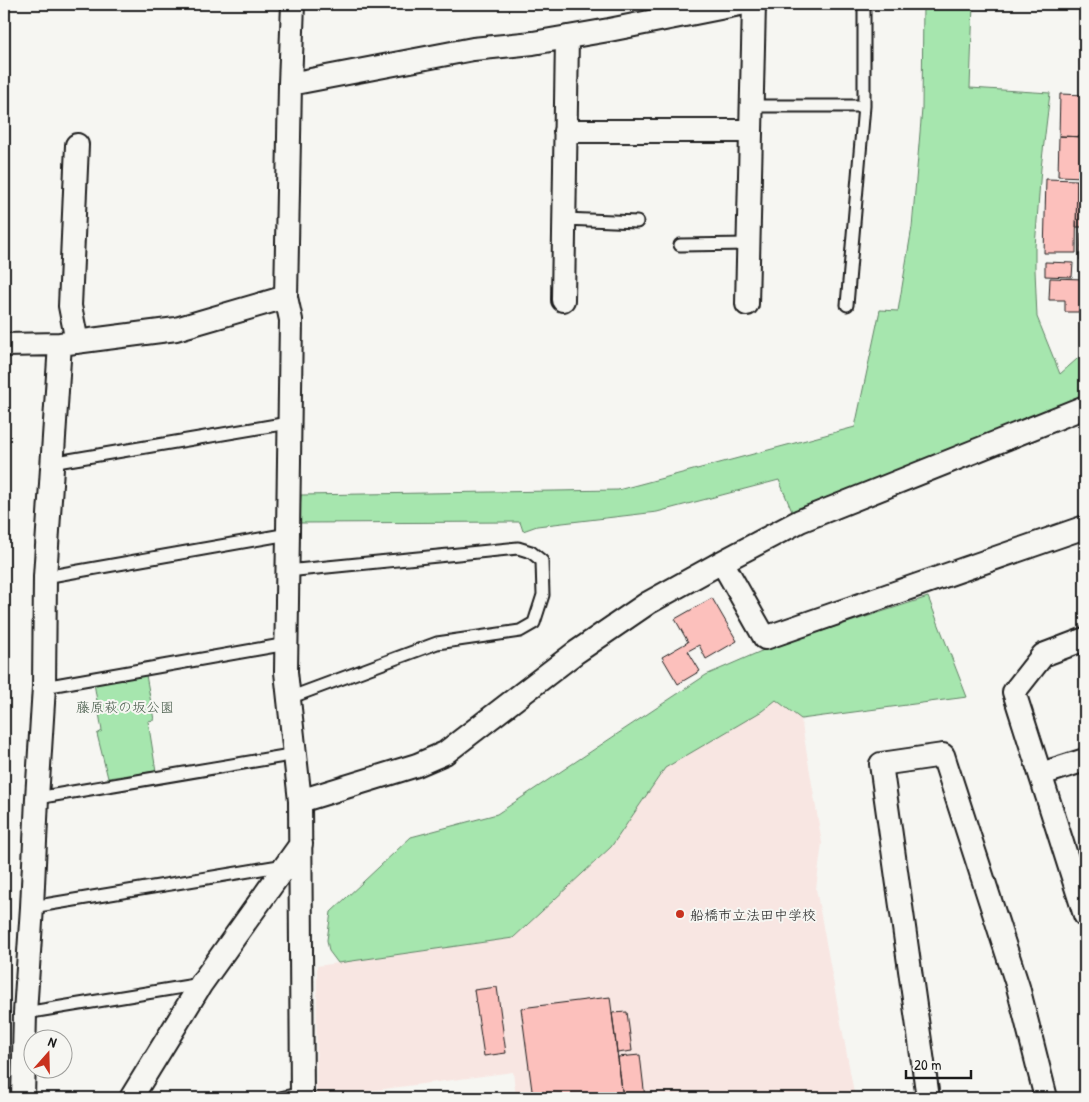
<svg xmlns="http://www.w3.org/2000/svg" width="1089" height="1102" font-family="'Patrick Hand','Klee One',sans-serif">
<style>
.built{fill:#f8e6e2}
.green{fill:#a6e6ae;stroke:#618165}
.building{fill:#fcc0bc;stroke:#1c1c1c}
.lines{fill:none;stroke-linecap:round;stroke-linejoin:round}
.service-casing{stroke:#1c1c1c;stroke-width:15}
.minor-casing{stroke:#1c1c1c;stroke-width:26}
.service{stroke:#f6f6f2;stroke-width:11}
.minor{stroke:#f6f6f2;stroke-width:22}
.poi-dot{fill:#c8321e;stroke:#f6f6f2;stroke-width:2}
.labels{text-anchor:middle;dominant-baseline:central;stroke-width:4;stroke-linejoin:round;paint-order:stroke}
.park-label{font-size:14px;fill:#455948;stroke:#f6f6f2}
.poi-label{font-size:14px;fill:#1c1c1c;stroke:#f6f6f2;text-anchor:start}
</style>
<rect width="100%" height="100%" fill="#f6f6f2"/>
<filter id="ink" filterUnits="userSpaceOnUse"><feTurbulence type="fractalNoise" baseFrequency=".02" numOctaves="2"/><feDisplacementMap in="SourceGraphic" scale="10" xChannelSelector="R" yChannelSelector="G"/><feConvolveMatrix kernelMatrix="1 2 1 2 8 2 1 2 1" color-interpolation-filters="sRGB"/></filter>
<g filter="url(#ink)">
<path class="built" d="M776,700L801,719L822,843L816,889L855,1098H516L513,1072L316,1098L317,966L513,938L611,847L665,768L762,711Z"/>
<path class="green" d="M923,4H973L970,88L1050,93L1041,168L1035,247V270L1037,317L1060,374L1085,352V397L793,514L779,480L657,512L537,526L523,531L520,522L299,523L301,495L618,490L855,427L880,310L898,311L912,227L922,109Z
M928,597L967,697L801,719L776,700L762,711L665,768L611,847L513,938L338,963L329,951L327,940L331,912L411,837L497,814L706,675L766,649Z
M146,675L154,720L148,721L156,771L108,778L97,734L102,731L94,683Z"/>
<path class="building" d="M1060,94L1085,95V137L1059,136Z
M1059,136L1085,137V177L1058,176Z
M1046,179L1077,180L1076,253H1044Z
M1077,180H1085V227H1076Z
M1081,233H1085V260H1080Z
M1045,262L1073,263L1072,277L1045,276Z
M1050,278L1084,279L1083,312H1065V300H1049Z
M712,598L737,641L706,659L699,645L688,651L700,671L678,684L662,657L688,642L675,619Z
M497,987L506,1053L484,1056L474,990Z
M610,997L623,1098H533L521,1008Z
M627,1012L632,1051L617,1053L612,1013Z
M640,1055L645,1098H623L618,1057Z"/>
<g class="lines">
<g class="service-casing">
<path id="service" d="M752,106H864
M564,219L637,222
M680,245L749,244
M847,305L864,106V4
M51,463L288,423
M287,571L518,548L531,552L542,561L543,595L534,623L520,631L437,643L289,698
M45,577L288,534
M44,687L287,644
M37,798L296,754
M32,907L285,865
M25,1013L201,984
M280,1098L302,1093"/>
</g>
<g class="minor-casing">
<path id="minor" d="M293,4L290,84L286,297L291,320L286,672L300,801L302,1098
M290,84L473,49L533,43L609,30L740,4
M565,131H751
M563,300L567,37
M747,304L754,4
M77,342L70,306L77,145
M4,345L60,344L176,329L286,297
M722,562L765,638L1085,527
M1085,639L1043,655L1014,692L1085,915
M1041,774L1085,760
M300,801L417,765L445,753L575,653L648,603L722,562L800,521L1085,407
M23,1098L25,1013L32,907L37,798L44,687L45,577L60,344
M131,1098L201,984L301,844
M928,1098L881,764L943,755L1018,987L1046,1098"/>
</g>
<use href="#service" class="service"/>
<use href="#minor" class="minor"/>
</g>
</g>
<circle class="poi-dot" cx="680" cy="914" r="5"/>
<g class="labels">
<g class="park-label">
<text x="125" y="706">藤原萩の坂公園</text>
</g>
<g class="poi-label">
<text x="690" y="914">船橋市立法田中学校</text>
</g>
</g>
<rect width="1089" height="1102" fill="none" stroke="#f6f6f2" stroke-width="20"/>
<rect x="10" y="10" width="1069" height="1082" fill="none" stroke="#1c1c1c" stroke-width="2" filter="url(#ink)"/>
<g transform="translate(48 1054) rotate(20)"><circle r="24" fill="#f6f6f2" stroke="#9f9f9c"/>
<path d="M0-4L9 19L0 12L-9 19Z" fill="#c8321e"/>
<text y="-8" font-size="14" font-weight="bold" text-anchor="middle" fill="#1c1c1c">N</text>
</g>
<path d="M906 1070v8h65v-8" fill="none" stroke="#1c1c1c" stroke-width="2.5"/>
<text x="914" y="1070" font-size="15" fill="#1c1c1c" stroke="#f6f6f2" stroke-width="4" paint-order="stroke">20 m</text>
</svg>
